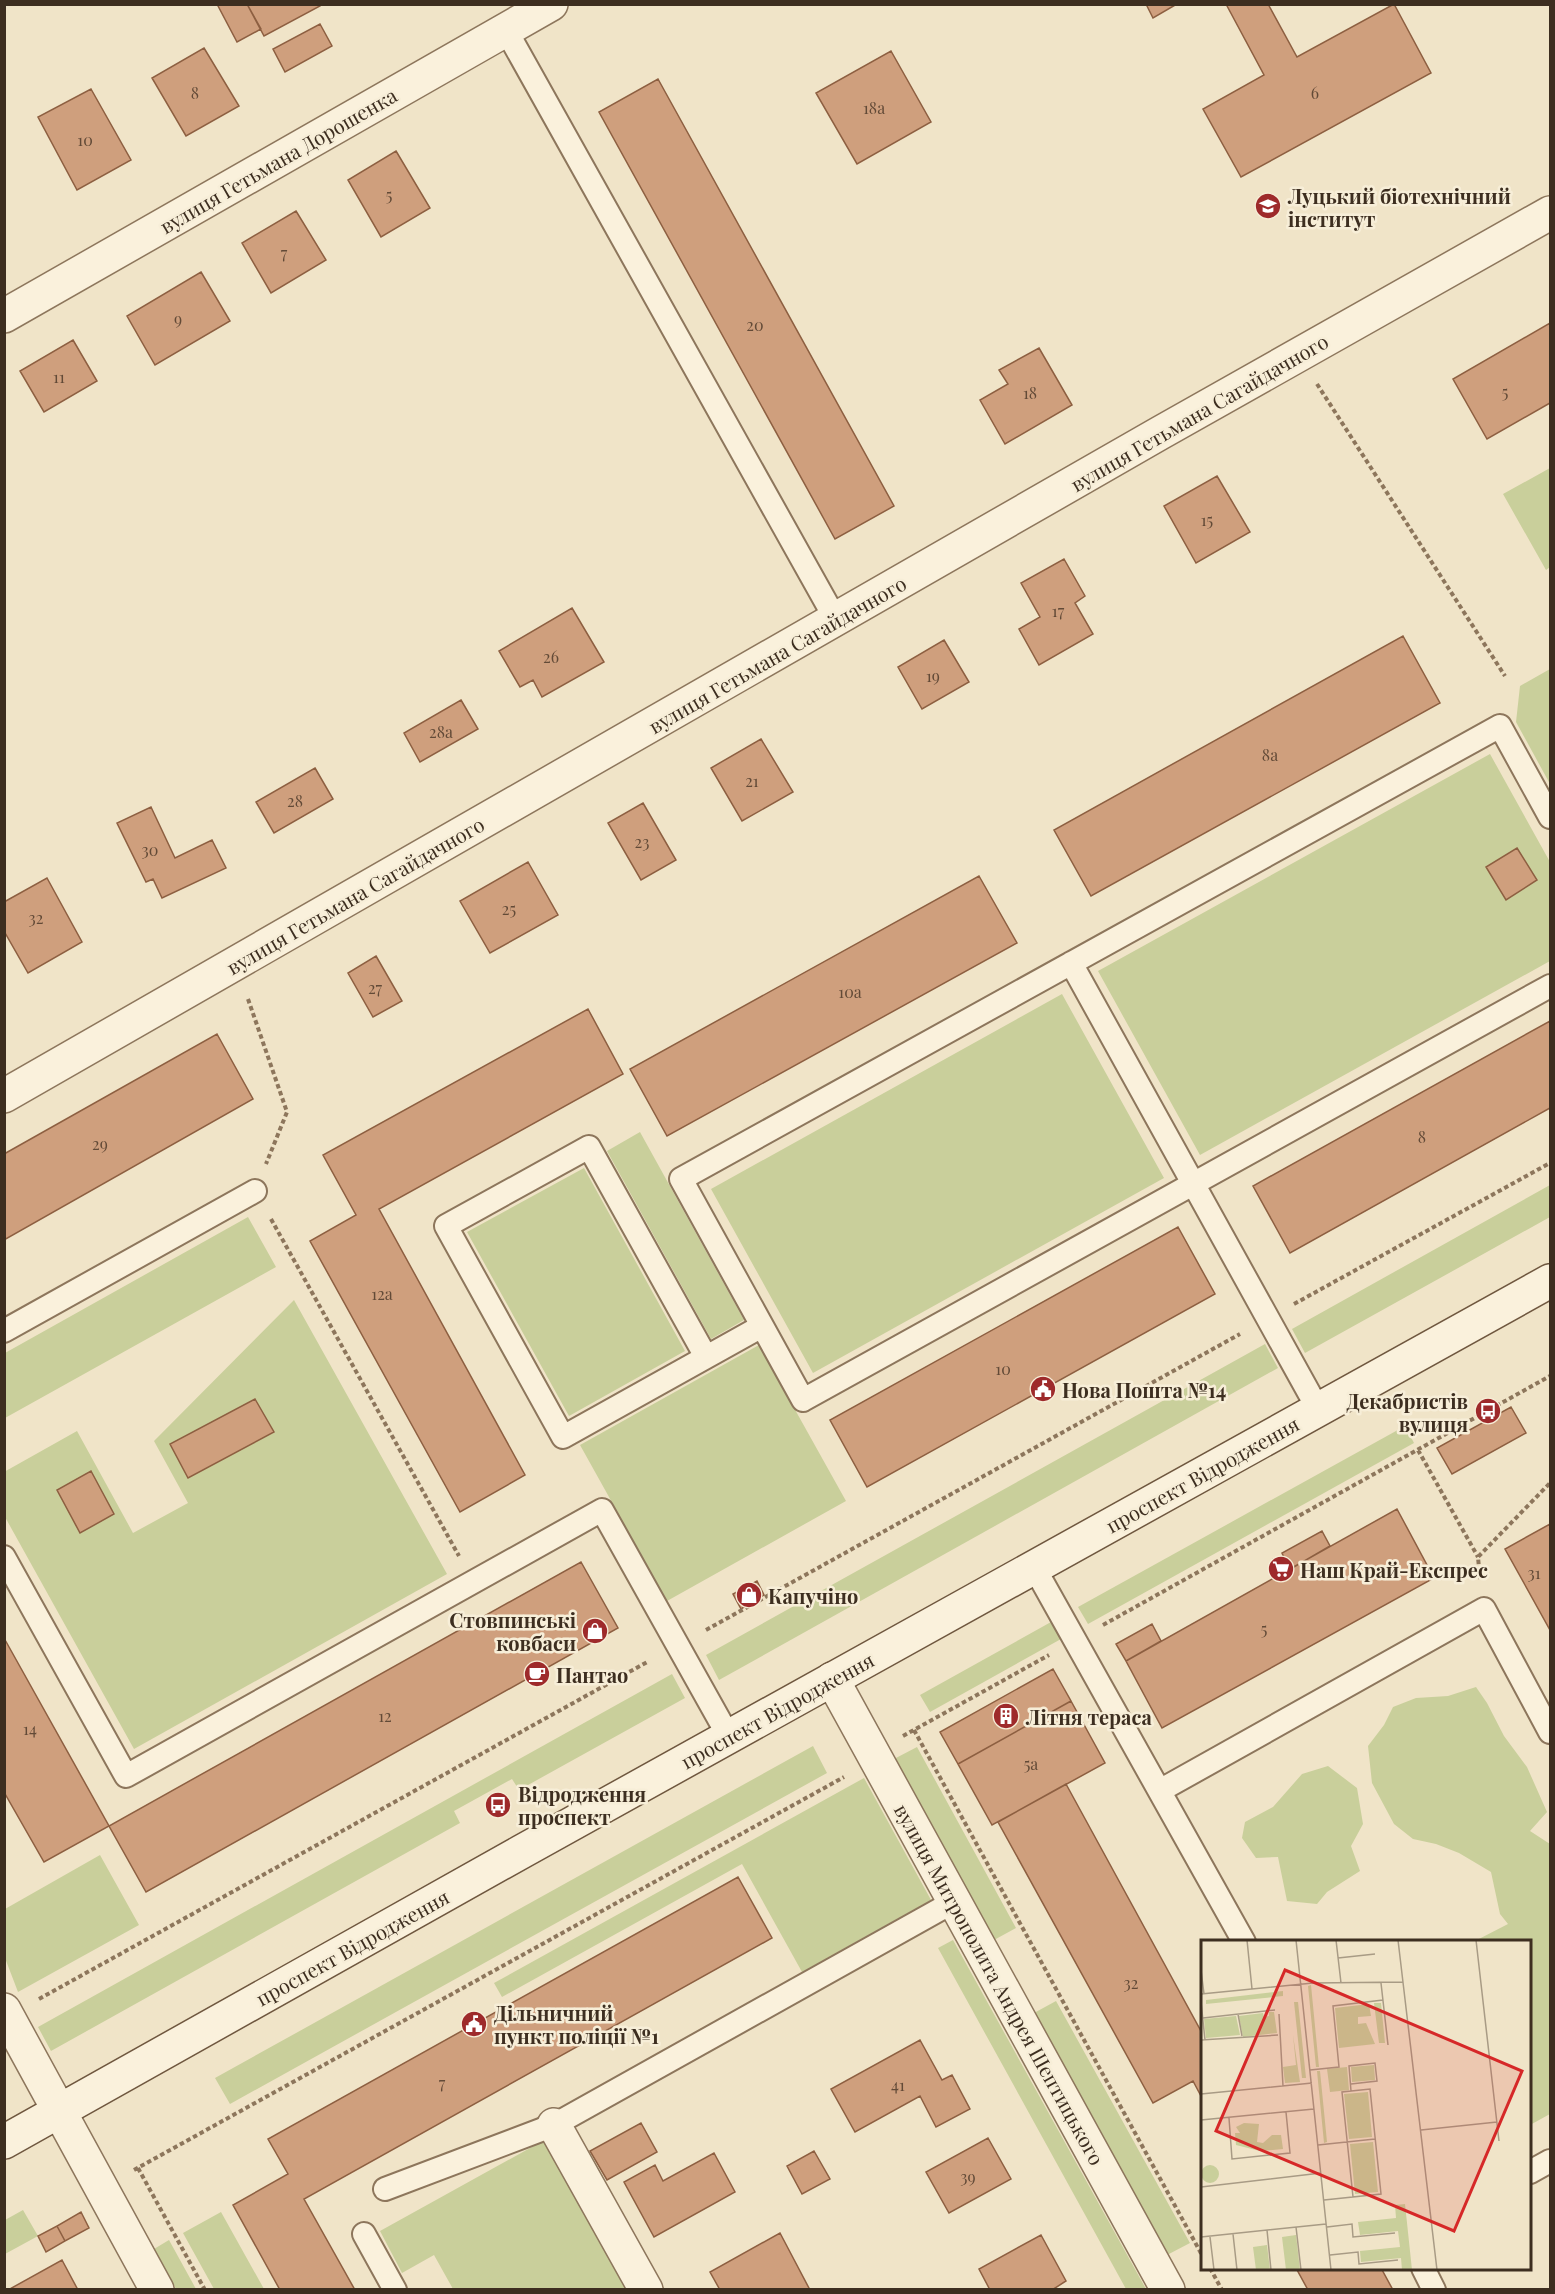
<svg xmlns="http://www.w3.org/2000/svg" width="1555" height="2294" font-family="'Playfair Display',serif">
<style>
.green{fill:#c9cf9b}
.building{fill:#cf9f7d;stroke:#8d5f41;stroke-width:1.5}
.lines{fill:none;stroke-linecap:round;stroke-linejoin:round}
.service-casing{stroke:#8d765c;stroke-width:26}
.minor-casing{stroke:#8d765c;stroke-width:36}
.secondary-casing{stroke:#6f573f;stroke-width:36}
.path{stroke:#8d765c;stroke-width:4;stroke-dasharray:4.5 3;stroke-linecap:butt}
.service{stroke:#faf1dc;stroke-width:22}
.minor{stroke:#faf1dc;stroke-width:33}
.secondary{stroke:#faf1dc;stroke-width:33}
.labels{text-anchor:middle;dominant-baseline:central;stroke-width:5;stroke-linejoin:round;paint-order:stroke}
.number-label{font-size:16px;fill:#624a37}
.street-label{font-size:20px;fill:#3d2e20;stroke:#f7eed8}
.poi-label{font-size:20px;font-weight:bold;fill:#3d2e20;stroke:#f7eed8;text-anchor:start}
.inset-road{fill:none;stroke:#a89b85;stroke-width:1.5}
.view{fill:#d62828;fill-opacity:0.15;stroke:#d62828;stroke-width:3}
.inset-edge{fill:none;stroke:#3d2e20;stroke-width:3}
</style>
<rect width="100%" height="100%" fill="#f0e4c8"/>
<path class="green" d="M1550,468V567L1546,570L1503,494Z
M1550,669V784L1516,722L1520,686Z
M1490,754L1550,862V961L1200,1155L1098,971Z
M1062,994L1164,1178L813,1373L711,1189Z
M640,1132L744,1320L711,1339L607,1151Z
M584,1168L685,1351L569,1416L467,1232Z
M1550,1185V1217L1305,1353L1292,1329Z
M248,1217L276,1267L5,1418V1353Z
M294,1300L447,1574L134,1749L5,1517L4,1472L77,1431L133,1533L188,1503L154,1441Z
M1265,1344L1278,1368L719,1680L706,1655Z
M759,1345L846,1501L667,1601L580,1445Z
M1405,1426L1414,1443L1088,1624L1078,1607Z
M1051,1622L1061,1639L930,1712L920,1695Z
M672,1674L685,1698L519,1790L512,1779L454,1811L460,1823L51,2051L38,2027Z
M1476,1687L1487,1703L1504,1736L1527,1767L1547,1812L1530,1831L1550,1844V2114L1530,2125V1942L1475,1941L1508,1924L1500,1914L1491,1872L1459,1853L1436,1844L1413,1839L1394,1824L1372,1783L1368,1746L1384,1725L1393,1707L1416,1698L1448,1696Z
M813,1746L827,1773L230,2104L215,2078Z
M917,1747L1016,1928L994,1940L894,1759Z
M1328,1766L1357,1788L1363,1824L1351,1846L1360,1871L1327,1892L1317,1904L1287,1901L1278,1857L1256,1858L1242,1838L1245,1822L1273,1807L1302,1774Z
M864,1778L931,1900L802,1972L742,1864L502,1997L494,1983Z
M100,1855L139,1925L18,1992L5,1958V1909Z
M953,1940L1146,2289H1126L938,1948Z
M1056,2001L1190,2243L1167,2255L1034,2013Z
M548,2138L632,2289H453L434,2255L402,2273L380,2231Z
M23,2210L38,2236L5,2254V2220Z
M221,2212L264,2289H214L183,2233Z
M169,2240L196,2289H176L154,2249Z"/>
<path class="building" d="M217,4H247L261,29L237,42Z
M247,4H319L320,6L264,36Z
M1146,4H1177L1153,18Z
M1226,4H1268L1297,57L1394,4L1431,73L1241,177L1203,109L1264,75Z
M320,24L332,46L285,72L273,49Z
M204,48L239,106L186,136L152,78Z
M891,51L931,122L857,164L816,93Z
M658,79L894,506L835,539L599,112Z
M91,89L131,160L77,190L38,117Z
M396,151L430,208L381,237L348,180Z
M296,211L326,260L271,293L242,243Z
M201,272L230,321L155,365L127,316Z
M1550,323V403L1487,439L1453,379Z
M73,340L97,381L44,412L20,371Z
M1039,348L1072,405L1005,444L980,400L1008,384L999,370Z
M1217,476L1250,532L1196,563L1164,506Z
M1064,559L1085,596L1075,603L1093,634L1039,665L1019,629L1040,617L1021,583Z
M572,608L604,662L542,697L533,680L520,687L499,651Z
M1403,636L1440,703L1091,896L1054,830Z
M944,640L969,682L922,709L898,667Z
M461,700L478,729L420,762L404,733Z
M761,739L793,792L742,821L711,768Z
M315,768L333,799L274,833L256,802Z
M643,803L676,860L641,880L608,823Z
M151,807L175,858L212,840L226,868L162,898L153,879L146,882L117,823Z
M1517,848L1537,880L1506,900L1486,867Z
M528,862L558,915L490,953L460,901Z
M979,876L1017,943L667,1136L630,1069Z
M47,878L82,942L28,973L4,931V902Z
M376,956L402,1001L373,1017L348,973Z
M588,1009L623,1074L379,1209L525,1475L460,1512L310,1241L356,1215L323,1155Z
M1550,1021V1108L1290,1253L1253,1186Z
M217,1034L253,1099L4,1240V1154Z
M1178,1227L1215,1294L867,1487L830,1420Z
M255,1399L274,1432L188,1478L170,1444Z
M1511,1407L1526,1433L1452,1474L1437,1448Z
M91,1471L114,1514L80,1533L57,1490Z
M1397,1509L1434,1578L1162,1728L1126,1661Z
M1550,1524V1630L1505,1549Z
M1322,1531L1330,1546L1277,1577L1272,1567L1285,1560L1282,1553Z
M581,1562L618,1628L146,1892L109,1826Z
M757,1581L764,1595L741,1609L733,1594Z
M1152,1624L1161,1641L1126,1661L1116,1644Z
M4,1638L109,1826L44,1862L4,1792Z
M1053,1669L1071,1701L958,1764L940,1732Z
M1071,1701L1105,1763L992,1825L958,1764Z
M1066,1784L1202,2033V2098L1193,2081L1153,2103L998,1822Z
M738,1877L772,1938L304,2199L355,2290H280L233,2205L288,2174L268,2139Z
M920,2040L942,2080L952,2075L970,2109L936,2127L920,2096L855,2132L831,2089Z
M641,2123L657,2152L607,2180L590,2151Z
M988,2138L1011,2179L949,2213L926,2172Z
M814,2151L830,2179L802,2194L787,2166Z
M714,2153L735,2192L654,2237L624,2182L655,2165L663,2181Z
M81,2212L89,2228L65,2241L57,2226Z
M57,2226L65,2241L46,2252L38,2236Z
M780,2233L810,2290H720L710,2272Z
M1041,2235L1066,2281L1052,2290H990L979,2269Z
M62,2260L78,2290H8Z
M1296,2268H1381L1393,2290H1308Z"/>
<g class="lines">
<g class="service-casing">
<path id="service" d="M506,30L836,620
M1550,817L1500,726L681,1179L803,1400L1550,986
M1071,963L1318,1409
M4,1331L255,1191
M706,1357L589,1147L446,1226L563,1437L762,1326
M4,1557L126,1776L602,1510L729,1737
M1034,1567L1244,1942
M1161,1790L1484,1609L1550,1732
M1530,2172L1550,2161
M385,2189L554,2125L955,1901
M364,2234L395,2290
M1423,2268L1434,2290"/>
</g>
<g class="minor-casing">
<path id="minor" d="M4,316L551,4
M4,1096L1160,433L1550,213
M832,1679L1168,2290
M4,2010L157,2290
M554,2125L646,2290"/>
</g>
<g class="secondary-casing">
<path id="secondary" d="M4,2142L521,1852L1550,1281"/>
</g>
<path class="path" d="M1317,384L1505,676
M248,999L287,1112L266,1164
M271,1219L459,1556
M1294,1304L1550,1163
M1418,1450L1478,1557
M1480,1579L1478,1557L1550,1483
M1103,1625L1550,1376
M706,1630L1240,1334
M914,1730L1202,2255
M903,1736L1049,1655
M39,1999L649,1661
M138,2168L205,2290
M134,2170L844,1777
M1210,2268L1222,2290"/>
<use href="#service" class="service"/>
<use href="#minor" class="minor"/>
<use href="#secondary" class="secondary"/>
</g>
<defs>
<g id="university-disc" transform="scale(1.35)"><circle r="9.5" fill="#9e2a2b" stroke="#f7eed8"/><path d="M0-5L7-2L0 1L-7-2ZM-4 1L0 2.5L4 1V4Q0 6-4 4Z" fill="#fff"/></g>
<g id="civic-disc" transform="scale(1.35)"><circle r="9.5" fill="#9e2a2b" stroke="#f7eed8"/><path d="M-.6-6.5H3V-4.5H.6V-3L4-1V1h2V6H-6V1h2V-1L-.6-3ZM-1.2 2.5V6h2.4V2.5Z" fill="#fff"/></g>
<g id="bus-disc" transform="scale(1.35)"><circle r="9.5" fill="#9e2a2b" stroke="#f7eed8"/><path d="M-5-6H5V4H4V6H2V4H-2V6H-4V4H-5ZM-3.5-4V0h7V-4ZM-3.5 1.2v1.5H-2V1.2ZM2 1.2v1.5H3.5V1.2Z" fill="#fff"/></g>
<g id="supermarket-disc" transform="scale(1.35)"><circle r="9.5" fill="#9e2a2b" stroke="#f7eed8"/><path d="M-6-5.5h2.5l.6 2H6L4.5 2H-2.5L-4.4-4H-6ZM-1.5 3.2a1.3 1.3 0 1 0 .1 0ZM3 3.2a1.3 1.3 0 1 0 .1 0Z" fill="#fff"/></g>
<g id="shop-disc" transform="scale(1.35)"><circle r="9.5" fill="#9e2a2b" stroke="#f7eed8"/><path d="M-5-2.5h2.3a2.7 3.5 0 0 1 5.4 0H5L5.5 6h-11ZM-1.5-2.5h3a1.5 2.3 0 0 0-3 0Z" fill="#fff"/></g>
<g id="cafe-disc" transform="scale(1.35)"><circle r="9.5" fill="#9e2a2b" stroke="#f7eed8"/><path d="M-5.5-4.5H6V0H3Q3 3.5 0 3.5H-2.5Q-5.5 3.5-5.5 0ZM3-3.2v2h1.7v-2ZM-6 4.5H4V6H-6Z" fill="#fff"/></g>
<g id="building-disc" transform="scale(1.35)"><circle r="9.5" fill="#9e2a2b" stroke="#f7eed8"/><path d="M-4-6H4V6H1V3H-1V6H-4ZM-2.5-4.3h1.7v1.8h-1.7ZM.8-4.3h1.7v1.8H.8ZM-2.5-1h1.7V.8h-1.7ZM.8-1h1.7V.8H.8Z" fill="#fff"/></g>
</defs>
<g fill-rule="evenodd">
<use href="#university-disc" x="1268" y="206"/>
<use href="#civic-disc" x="1043" y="1389"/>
<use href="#bus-disc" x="1488" y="1411"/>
<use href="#supermarket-disc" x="1281" y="1569"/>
<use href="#shop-disc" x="749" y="1595"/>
<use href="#shop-disc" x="595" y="1631"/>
<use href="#cafe-disc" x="537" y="1674"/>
<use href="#building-disc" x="1006" y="1716"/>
<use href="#bus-disc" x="498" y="1805"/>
<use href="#civic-disc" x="474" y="2024"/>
</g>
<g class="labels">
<g class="number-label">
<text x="195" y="92">8</text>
<text x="1315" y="92">6</text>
<text x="874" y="107">18а</text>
<text x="85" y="139">10</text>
<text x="389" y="194">5</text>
<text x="284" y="252">7</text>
<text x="178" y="318">9</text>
<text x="755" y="324">20</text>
<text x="59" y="376">11</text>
<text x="1505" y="391">5</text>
<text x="1030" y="392">18</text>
<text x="1207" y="519">15</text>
<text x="1058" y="610">17</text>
<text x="551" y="656">26</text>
<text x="933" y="675">19</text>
<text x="441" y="731">28а</text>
<text x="1270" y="754">8а</text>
<text x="752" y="780">21</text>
<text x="295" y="800">28</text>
<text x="642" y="841">23</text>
<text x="150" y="849">30</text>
<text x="509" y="908">25</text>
<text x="36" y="917">32</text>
<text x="375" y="987">27</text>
<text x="850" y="991">10а</text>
<text x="1422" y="1136">8</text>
<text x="100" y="1143">29</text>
<text x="382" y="1293">12а</text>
<text x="1003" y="1368">10</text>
<text x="1534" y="1572">31</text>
<text x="1264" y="1628">5</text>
<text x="385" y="1715">12</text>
<text x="30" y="1728">14</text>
<text x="1031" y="1763">5а</text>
<text x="1131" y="1982">32</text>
<text x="442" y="2082">7</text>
<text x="898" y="2084">41</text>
<text x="968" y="2176">39</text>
</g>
<g class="street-label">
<text transform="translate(278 160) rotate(-30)">вулиця Гетьмана Дорошенка</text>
<text transform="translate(1199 412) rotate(-30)">вулиця Гетьмана Сагайдачного</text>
<text transform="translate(777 654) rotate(-30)">вулиця Гетьмана Сагайдачного</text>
<text transform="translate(355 895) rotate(-30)">вулиця Гетьмана Сагайдачного</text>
<text transform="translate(1202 1474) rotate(-29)">проспект Відродження</text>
<text transform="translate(777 1710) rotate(-29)">проспект Відродження</text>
<text transform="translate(352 1947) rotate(-29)">проспект Відродження</text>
<text transform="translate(1000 1984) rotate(61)">вулиця Митрополита Андрея Шептицького</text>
</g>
<g class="poi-label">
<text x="1288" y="195">Луцький біотехнічний<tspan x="1288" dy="23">інститут</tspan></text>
<text x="1062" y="1389">Нова Пошта №14</text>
<text x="1468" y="1400" text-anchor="end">Декабристів<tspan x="1468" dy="23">вулиця</tspan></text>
<text x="1300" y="1569">Наш Край-Експрес</text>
<text x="768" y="1595">Капучіно</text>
<text x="576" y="1619" text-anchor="end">Стовпинські<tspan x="576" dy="23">ковбаси</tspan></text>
<text x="556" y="1674">Пантао</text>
<text x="1026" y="1716">Літня тераса</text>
<text x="518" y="1793">Відродження<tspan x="518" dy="23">проспект</tspan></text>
<text x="494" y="2012">Дільничний<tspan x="494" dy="23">пункт поліції №1</tspan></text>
</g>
</g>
<g transform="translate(1201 1940)">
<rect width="330" height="330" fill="#f0e4c8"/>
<path d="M110,45L118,127H115L107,46ZM82,51V56L5,64V60ZM93,62H97L105,138H101ZM173,63H180L184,103H178ZM168,64L170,76L157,77V84L165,83L174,104L138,108L134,68ZM68,72H73L76,93L42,97L38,76L62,73L63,77L68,76ZM35,76L39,95L5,98L3,79ZM92,95L99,142L84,143L82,127L95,125ZM173,125L174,140L151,142L150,127ZM146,127L148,150L129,152L126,129ZM116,131H119L126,202L123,203ZM167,152L171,197L148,199L143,154ZM43,183L58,184L56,202L62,203L71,195H80L82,209L59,211L35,205L34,193H39L35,187ZM172,202L177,252L154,254L149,204ZM0 234a9 9 0 1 1 18 0a9 9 0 1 1-18 0ZM204,264L211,330H201L200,318L160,322L159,311L199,307L197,291L159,295L157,282L195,278L194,265ZM95,295L99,330H85L81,297ZM66,305L69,330H55L52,307Z" fill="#c9cf9b"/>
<path class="inset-road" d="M46,0L51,49M95,0L130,330M135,0L140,43M197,0L236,330M275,0L298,201M137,18L174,14M0,30L3,54M180,43L187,105M0,54L112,43L202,42M0,62L4,100M37,74L41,96M78,74L82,146M2,78L74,70M0,100L77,95M109,130L138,127L132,66L182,60M150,144L176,141L174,123L148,126L150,151M0,154L111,143M28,178L31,219L89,213L85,172M0,180L113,169M220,190L296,182M117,205L174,199M0,247L120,233M123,260L180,254L169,149L141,152L152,257M95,287L100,330M126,287L151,284L152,297L194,293M66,290L70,330M32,294L36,330M0,297L125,284M9,297L13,330M129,315L157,312L158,324L197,320"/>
<path class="view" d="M84,30L321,131L253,291L15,191Z"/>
<rect width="330" height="330" class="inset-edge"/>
</g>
<rect width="1555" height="2294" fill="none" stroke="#3d2e20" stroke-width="12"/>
</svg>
